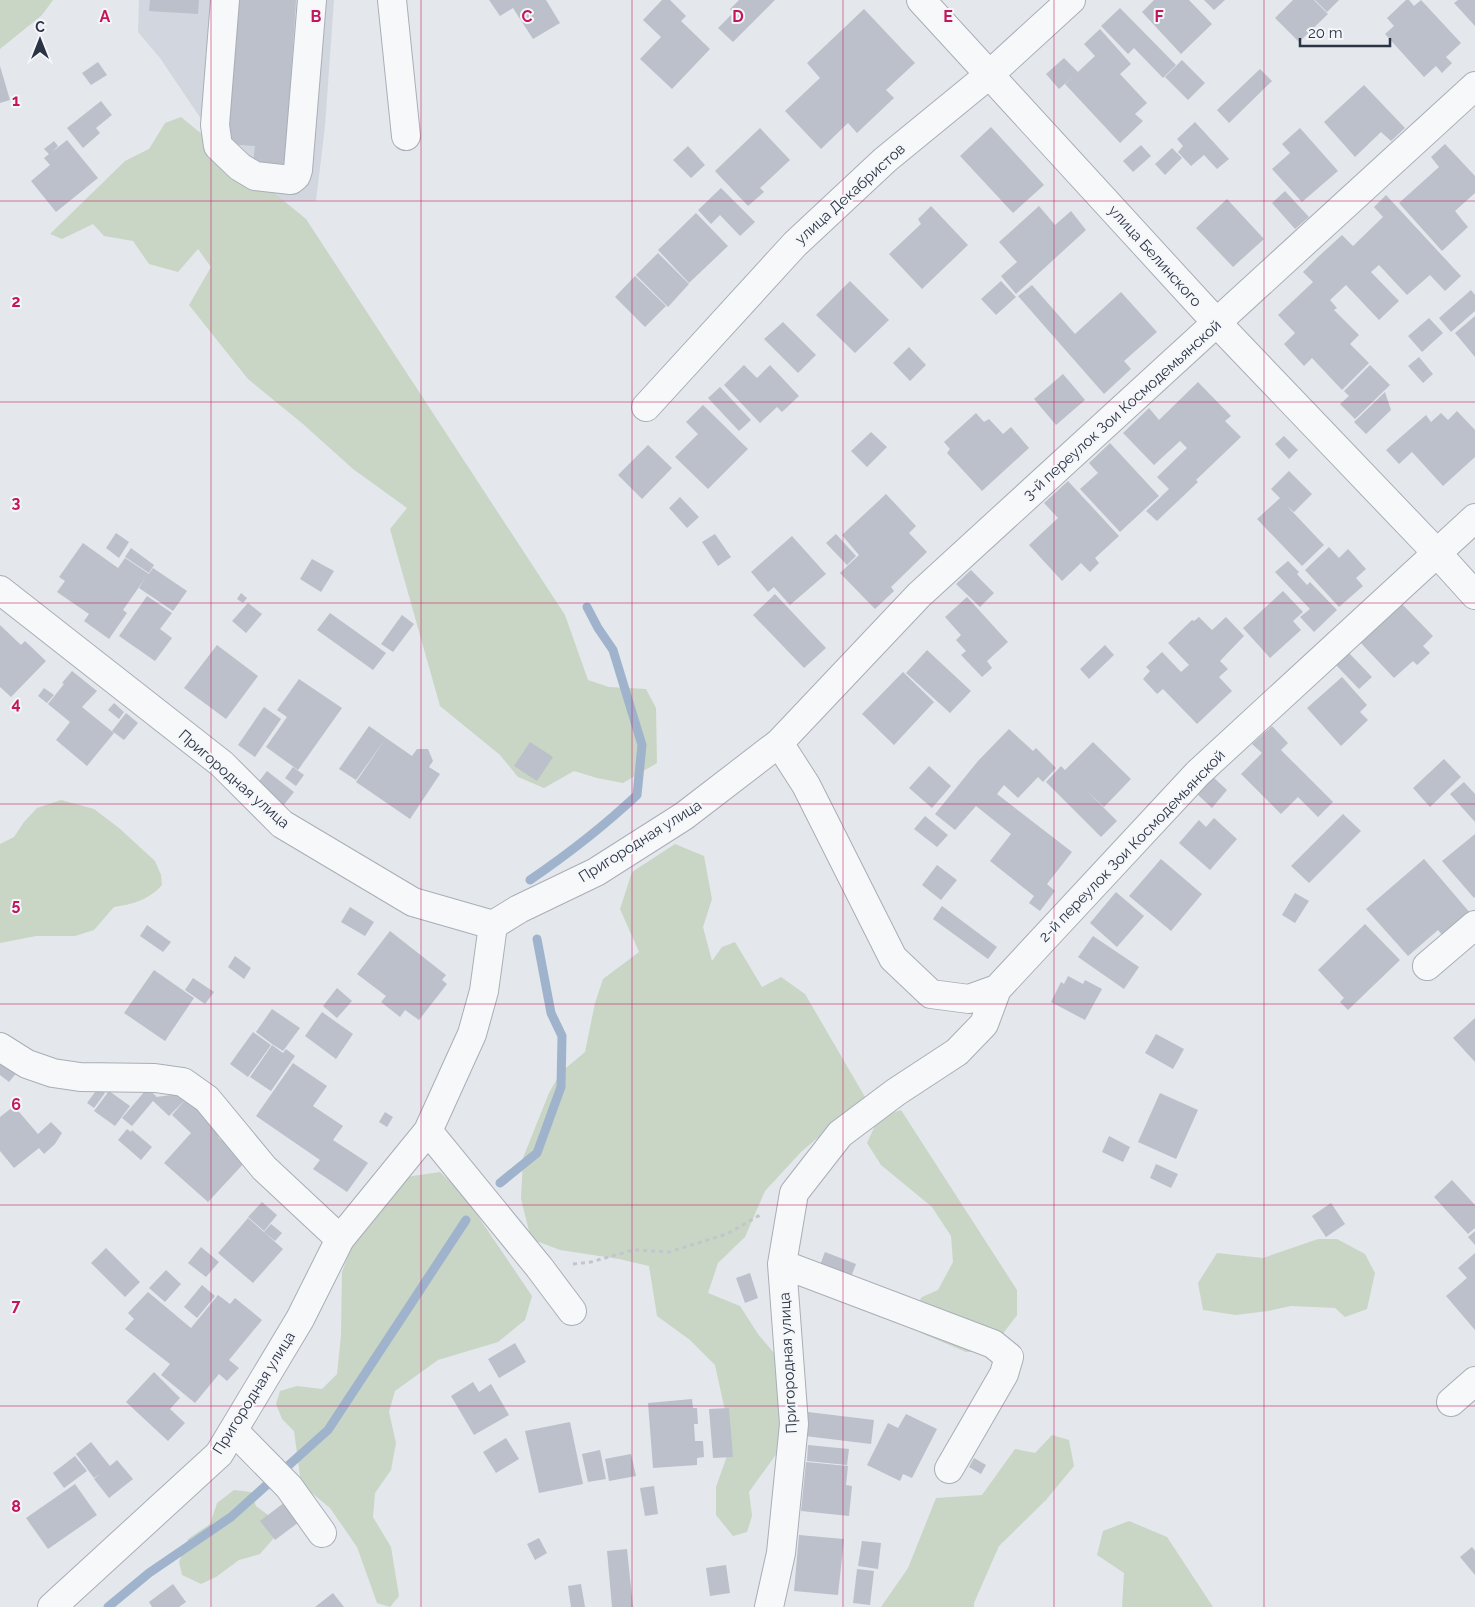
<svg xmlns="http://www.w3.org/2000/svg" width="1475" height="1607" font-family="Raleway,sans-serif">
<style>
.built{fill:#d2d6de}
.green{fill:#c9d6c5}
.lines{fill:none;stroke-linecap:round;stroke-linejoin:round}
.stream{stroke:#9fb4cc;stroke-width:9}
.building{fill:#bbc0ca}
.minor-casing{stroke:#a9aeb7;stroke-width:30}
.path{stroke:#c2c5cb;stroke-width:3;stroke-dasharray:4 4;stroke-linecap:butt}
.minor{stroke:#f7f8fa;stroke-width:28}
.grid{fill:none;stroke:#c2185b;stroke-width:1;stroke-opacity:0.55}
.labels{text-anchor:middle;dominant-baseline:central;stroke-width:4;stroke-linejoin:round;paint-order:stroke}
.street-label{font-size:15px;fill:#2b3445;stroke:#f4f6f9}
.grid-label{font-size:16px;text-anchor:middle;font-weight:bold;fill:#c2185b;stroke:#f4f6f9;stroke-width:4;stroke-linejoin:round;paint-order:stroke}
</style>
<rect width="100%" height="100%" fill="#e4e7ec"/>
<path class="built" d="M139,0H334L325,126L316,201L257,202L160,58L138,32Z"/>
<path class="green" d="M0,0H53L42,15L0,49Z
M181,117L306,219L565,615L588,680L609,687L646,689L656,708L657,763L623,783L597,778L574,771L544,788L518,777L500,755L440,706L390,529L407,508L353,469L303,424L248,379L189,305L211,267L198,249L178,272L149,264L133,241L104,236L93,224L62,239L50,234L125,161L149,149L165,123Z
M61,800L94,809L119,828L155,861L161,875L162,885C149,900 133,904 114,907L94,930L75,936H36L0,943V844L14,837L24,822L37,808Z
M675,844L704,856L712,899L703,927L712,961L722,947L735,942L762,987L781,977L805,994L865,1097L801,1152L765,1191L745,1237L718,1263L708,1293L740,1306L758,1334L779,1359L782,1446L749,1492L752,1516L747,1532L733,1536L716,1515V1487L728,1453L726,1415L715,1365L690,1340L657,1316L649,1266L619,1259L560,1250L531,1239L521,1199L523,1158L549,1093L561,1072L585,1052L595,1003L603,979L639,952L620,909L632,872Z
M901,1110L1017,1290V1315L989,1352H966L921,1333L906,1319L922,1297L938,1290L953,1262L951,1236L932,1207L881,1165L867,1143L879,1117Z
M440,1172L463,1194L532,1296L525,1320L498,1342L438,1360L395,1391L389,1412L396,1443L391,1470L375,1493L373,1517L391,1547L399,1596L390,1607L377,1603L357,1547L330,1508L301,1484L294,1431L282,1419L276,1404L280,1391L297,1386L322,1389L337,1374L341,1335L342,1272L362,1217L392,1179Z
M1318,1239H1337L1365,1254L1375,1273L1367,1309L1345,1317L1335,1308L1291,1306L1268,1311L1236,1315L1203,1310L1198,1283L1217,1253L1263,1258Z
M1052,1435L1069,1440L1074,1466L1046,1500L999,1546L974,1603V1607H881L908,1568L936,1498L982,1495L1015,1449L1035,1453Z
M234,1490L251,1492L256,1506L276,1521L273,1539L260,1554L239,1560L216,1577L201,1584L182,1575L179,1562L188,1539L210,1524L217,1503Z
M1129,1521L1167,1537L1213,1607H1122L1124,1573L1097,1555L1103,1531Z"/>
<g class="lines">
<path class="stream" d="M530,880C568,854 603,827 637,795L642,745L613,650L598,628L587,607
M500,1183L537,1153L561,1087L562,1036L551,1013L537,939
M108,1607L149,1573L231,1517L328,1430L466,1220"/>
</g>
<path class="building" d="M150,0H199L198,14L149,11Z
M237,0H296L285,166L253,163L255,146L226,144Z
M489,0H546L560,23L533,39L513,8L500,16Z
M662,0H670L686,16L681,21L710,49L672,89L640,59L661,37L643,20Z
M739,0H775L733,42L718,28L733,13L730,9Z
M1154,0H1189L1212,24L1181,54L1142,12Z
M1204,0H1225L1214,10Z
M1293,0H1314L1328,14L1299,42L1275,18Z
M1315,0H1339L1327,12Z
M1406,0H1409L1414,6L1421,0L1461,43L1446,57L1452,63L1442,73L1436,66L1424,77L1385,34L1394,26L1387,18Z
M1458,0H1475V26L1454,3Z
M1120,8L1176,65L1163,78L1134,48L1128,54L1101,26Z
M864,9L915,63L886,90L894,98L857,133L848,123L821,149L785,111L820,78L807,63Z
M1100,29L1131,64L1120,74L1147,103L1135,114L1143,121L1120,143L1065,84L1095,56L1084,44Z
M1064,58L1078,72L1059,89L1046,74Z
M1182,60L1205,83L1188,100L1165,77Z
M98,62L107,75L91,85L82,73Z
M0,66L10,100L0,103Z
M1260,69L1272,81L1229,123L1217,110Z
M1364,85L1405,128L1391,141L1381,132L1355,157L1324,122Z
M101,101L112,115L96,128L100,133L83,148L67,128Z
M1195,122L1229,159L1217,169L1204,155L1191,166L1178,152L1183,146L1177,139Z
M991,127L1044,185L1013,213L960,156Z
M760,128L790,160L760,188L764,192L748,206L715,171Z
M1300,128L1338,171L1302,202L1272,169L1290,153L1282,144Z
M67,140L98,178L56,212L31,181L50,165L44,158L49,154L44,149L54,141L58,146L52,152Z
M1445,144L1475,176V193L1455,211L1468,227L1442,251L1399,203L1439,167L1431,157Z
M1141,145L1151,156L1133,172L1123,161Z
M688,146L705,165L691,178L673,160Z
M1172,148L1182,158L1165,175L1155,164Z
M721,188L755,222L740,236L720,215L711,224L698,210Z
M1285,191L1309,217L1295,229L1272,203Z
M1386,195L1461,276L1445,291L1430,275L1407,295L1379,265L1371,272L1399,301L1379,320L1346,285L1330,300L1337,308L1334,310L1359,335L1350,344L1369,363L1342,390L1312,358L1304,366L1284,344L1295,333L1278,315L1313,282L1303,272L1319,256L1342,235L1353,246L1383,217L1374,207Z
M1227,199L1264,239L1233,267L1196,228Z
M931,206L968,245L922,289L889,254L921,224L918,219Z
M1039,206L1055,225L1071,211L1086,230L1016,294L1001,276L1017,262L999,242Z
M696,213L728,246L689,283L658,250Z
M658,253L689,284L668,307L636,275Z
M635,276L666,306L645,327L615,297Z
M850,281L889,320L855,353L816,315Z
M1001,281L1016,297L996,315L981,299Z
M1032,285L1075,334L1121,292L1157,332L1124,361L1131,369L1104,394L1018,296Z
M1471,290L1475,295V311L1451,332L1439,318Z
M1475,316V357L1455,333Z
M1429,318L1443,333L1422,352L1408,336Z
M783,322L816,355L798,373L764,339Z
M909,347L926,365L910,381L893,363Z
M1419,357L1433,374L1423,383L1408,366Z
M744,365L757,378L770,365L799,396L782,412L777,407L760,423L724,385Z
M1370,365L1390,385L1355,419L1340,404L1349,396L1344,391Z
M1063,374L1085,400L1056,425L1034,399Z
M1198,382L1231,416L1225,421L1241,437L1196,480L1198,482L1157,521L1146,511L1169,489L1157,477L1187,448L1180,441L1154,465L1123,433L1149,408L1159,420Z
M720,387L751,420L739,431L708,398Z
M1385,392L1391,410L1366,434L1354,422Z
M703,405L748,449L708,489L675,457L698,434L686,422Z
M1457,411L1475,430V457L1443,486L1412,452L1399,464L1386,450L1426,415L1431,422L1441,413L1448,420Z
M976,413L984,422L989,419L1003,434L1011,427L1029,448L982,491L947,453L950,449L944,442Z
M871,432L887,447L867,467L851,451Z
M1284,436L1298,450L1289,459L1275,444Z
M1110,443L1159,496L1120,532L1080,489L1098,473L1089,463Z
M648,445L672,468L642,499L618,475Z
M1289,471L1312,494L1294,512L1287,506L1324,545L1302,566L1257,519L1280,498L1271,489Z
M1068,481L1119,536L1095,558L1099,563L1090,572L1081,563L1062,581L1029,545L1058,518L1044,503Z
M886,494L916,526L909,533L927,552L891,587L894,591L875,609L840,573L859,555L842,535Z
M680,497L699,517L687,528L669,508Z
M116,533L129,542L119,558L106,548Z
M715,534L731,557L718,566L702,542Z
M836,534L856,556L847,565L826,543Z
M792,536L826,574L790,605L774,587L768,592L751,572Z
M83,543L118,568L125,558L149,574L153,568L187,591L173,611L139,588L146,577L123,610L127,613L109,639L84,621L89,614L57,592L65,581L59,577Z
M1329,547L1339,558L1348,549L1366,569L1356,578L1363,586L1339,607L1305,570Z
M131,548L154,565L149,573L125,557Z
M312,559L334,571L321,592L300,579Z
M1288,561L1299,572L1297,574L1307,585L1310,582L1337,610L1314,632L1300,617L1310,609L1275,572Z
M971,570L994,593L980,607L956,584Z
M1283,591L1303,612L1293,621L1301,630L1270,658L1243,628Z
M241,593L247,598L243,603L237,599Z
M775,594L826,648L804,668L753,615Z
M147,596L172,613L160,629L172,638L155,661L119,636Z
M967,597L1008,642L987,661L992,668L982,677L961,655L966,651L956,640L961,635L945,617Z
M248,603L262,614L246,633L232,621Z
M1401,603L1433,636L1423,646L1430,653L1417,665L1413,661L1394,678L1360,642Z
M330,613L386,653L373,670L317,630Z
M402,615L414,624L393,652L381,644Z
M1199,617L1212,630L1226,617L1244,636L1220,661L1228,669L1219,677L1232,691L1197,724L1163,689L1157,694L1143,679L1150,671L1146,667L1162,652L1181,672L1189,665L1168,643L1192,620L1194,621Z
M0,625L21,645L25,641L46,661L11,697L0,687Z
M217,645L258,676L226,719L184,688Z
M1105,645L1114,655L1089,679L1080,669Z
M927,650L971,691L950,713L906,673Z
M1349,653L1372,677L1359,689L1336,665Z
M72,671L97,691L82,707L114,733L87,766L56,740L70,722L48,704L64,684L62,683Z
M903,672L934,702L894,745L862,714Z
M1342,677L1367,705L1360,712L1368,720L1341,746L1307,708Z
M299,679L342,708L298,770L266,747L287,717L277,710Z
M44,688L54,695L47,703L38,696Z
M114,703L124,712L119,719L108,710Z
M264,707L281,719L255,757L238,745Z
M126,713L138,723L124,740L112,731Z
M369,726L386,738L356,780L339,769Z
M1272,726L1288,743L1281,750L1333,802L1318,817L1298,797L1281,814L1241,774L1262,753L1252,744Z
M1009,729L1033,751L1036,748L1056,768L1043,782L1038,777L1018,798L1004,785L997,794L1072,852L1047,884L1055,891L1040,911L1029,903L1034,896L990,861L1011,834L976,806L955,830L935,814L978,761Z
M386,738L412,756L417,749H428L433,761L429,767L440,774L410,819L356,782Z
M530,742L553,757L537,781L514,766Z
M1093,742L1131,779L1104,807L1086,790L1117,821L1101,837L1046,782L1061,766L1065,770Z
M1444,759L1461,777L1430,807L1413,788Z
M929,766L951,786L932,808L909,788Z
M293,767L304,775L296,786L285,778Z
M267,771L294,792L283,806L256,785Z
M1212,776L1227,790L1212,808L1196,793Z
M1464,782L1475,794V822L1450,794Z
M1343,814L1361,831L1309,883L1291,866Z
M925,816L948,835L937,847L914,829Z
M1214,818L1237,839L1210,870L1179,843L1199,820L1206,827Z
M1475,834V897L1474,898L1442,861Z
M1161,859L1202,894L1171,931L1129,896Z
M1424,859L1471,914L1444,937L1438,930L1408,956L1366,909Z
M937,865L957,880L941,900L922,885Z
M1116,892L1144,916L1117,947L1090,923Z
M1295,893L1309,901L1295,923L1282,915Z
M942,906L997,947L988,959L933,919Z
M350,907L374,922L365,936L341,922Z
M1365,924L1400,960L1348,1010L1340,1002L1344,998L1318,970Z
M147,925L171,942L163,952L140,936Z
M390,931L446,975L442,980L447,984L419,1020L405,1010L400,1017L381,1002L386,996L357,974Z
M1093,936L1139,967L1124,989L1078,957Z
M235,956L251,968L244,979L228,967Z
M154,970L194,998L165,1041L124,1013Z
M1068,976L1083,984L1085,980L1102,989L1085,1020L1051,1002L1061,982L1064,984Z
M193,978L214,992L205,1004L185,990Z
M337,988L352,1001L337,1018L323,1006Z
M272,1009L300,1028L283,1051L272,1044L274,1042L272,1044L256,1032Z
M322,1012L353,1034L336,1059L305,1036Z
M1475,1018V1062L1453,1038Z
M253,1032L271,1045L248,1077L230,1064Z
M1156,1034L1184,1049L1173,1069L1145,1053Z
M272,1045L283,1053L286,1049L295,1056L271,1091L250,1077Z
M0,1061L18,1071L9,1082L0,1075Z
M293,1063L327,1086L313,1106L343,1126L333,1140L368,1163L347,1192L313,1169L320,1160L256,1116Z
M98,1088L105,1093L94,1108L87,1103Z
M149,1090L156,1096V1097L179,1094L185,1100L169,1116L153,1101L132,1126L122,1118L145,1091L147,1092Z
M109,1091L130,1106L115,1126L94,1111Z
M1160,1093L1198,1110L1176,1159L1138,1142Z
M186,1099L223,1132L218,1137L246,1161L208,1202L164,1163L191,1133L172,1115Z
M14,1106L38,1134L51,1122L62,1133L55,1144L44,1154L39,1148L14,1168L0,1151V1117Z
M385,1112L393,1117L387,1127L379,1122Z
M127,1129L131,1132L132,1130L152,1147L141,1160L118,1140Z
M1109,1136L1130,1147L1123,1162L1102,1152Z
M1156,1164L1178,1174L1171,1188L1150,1178Z
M1452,1180L1475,1205V1228L1468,1234L1434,1197Z
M262,1202L277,1215L264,1231L248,1217Z
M1331,1203L1345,1224L1326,1237L1312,1216Z
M248,1218L283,1249L253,1283L218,1253Z
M271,1224L282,1233L275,1241L264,1232Z
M1475,1231V1245L1468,1237Z
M201,1247L219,1262L206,1277L188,1263Z
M106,1248L140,1282L125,1297L91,1263Z
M825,1252L856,1264L849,1282L818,1270Z
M1475,1253V1330L1446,1296L1467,1278L1458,1268Z
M166,1270L181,1284L165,1302L149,1288Z
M750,1273L758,1298L745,1303L736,1278Z
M202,1285L215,1296L197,1318L184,1307Z
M148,1292L191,1328L218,1295L230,1304L235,1298L262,1320L229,1360L239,1368L227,1381L219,1374L195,1403L161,1375L170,1364L125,1329L134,1319L128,1313Z
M515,1343L526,1362L499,1378L488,1359Z
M154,1372L180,1398L170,1409L185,1423L168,1441L126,1402Z
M473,1382L479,1392L491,1384L509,1415L474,1435L451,1396Z
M692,1399L693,1408H697L698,1424H694L695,1441H703L704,1457L697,1458V1465L653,1468L648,1403Z
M729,1408L733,1457L713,1458L709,1409Z
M808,1412L874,1420L871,1444L805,1436Z
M906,1414L937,1429L912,1478L903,1474L900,1481L867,1465L888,1423L898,1428Z
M570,1422L583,1484L539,1493L525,1431Z
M506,1438L519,1459L496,1473L483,1452Z
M91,1442L110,1466L117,1460L133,1479L109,1498L94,1479L100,1474L94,1478L76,1454Z
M808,1445L849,1449L847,1465L807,1461Z
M600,1450L606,1479L588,1482L582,1454Z
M631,1454L636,1476L609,1481L605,1459Z
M75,1456L87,1471L64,1488L53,1473Z
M974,1458L986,1465L981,1474L969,1467Z
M806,1462L848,1466L846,1485L852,1486L849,1516L801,1511Z
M75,1484L97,1515L48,1549L26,1518Z
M654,1486L658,1514L645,1516L640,1488Z
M285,1502L299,1522L275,1540L260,1521Z
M799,1535L844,1539L838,1595L794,1591Z
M539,1538L547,1553L535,1560L527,1544Z
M862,1541L881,1543L878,1569L858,1566Z
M1472,1547L1475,1551V1575L1460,1557Z
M627,1549L633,1607H612L607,1551Z
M726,1565L730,1593L710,1596L706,1568Z
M857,1569L874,1571L870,1605L853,1603Z
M173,1584L186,1602L179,1607H152L149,1602Z
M581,1584L585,1607H571L568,1586Z
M333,1593L344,1607H315Z"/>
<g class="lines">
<g class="minor-casing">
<path id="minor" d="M225,0L215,125L218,146L240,167L255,176L291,180L296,176L298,170L312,0
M392,0L406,136
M921,0L1217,323L1436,552L1475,595
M646,407L795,244L885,160L990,74L1071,0
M0,590L222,764L282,824L413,902L493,925
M779,743L806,785L893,958L931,994L969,999L997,989
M1427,966L1475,925
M0,1047L27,1064L53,1073L80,1077L155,1078L183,1082L207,1099L264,1168L340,1239
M428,1131L539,1267L572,1311
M782,1264L993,1344L1009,1357L1004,1374L949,1469
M1451,1402L1475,1381
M234,1431L289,1487L322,1533
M52,1607L219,1454L300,1319L340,1239L428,1131L472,1034L484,991L493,925L519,909L596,872L684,816L779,743L919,595L1475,86
M769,1607L781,1553L794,1424L782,1264L794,1193L840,1134L896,1092L957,1052L984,1024L997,989L1198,773L1475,518"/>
</g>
<path class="path" d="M573,1264L591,1262L633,1250L669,1252L727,1234L760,1215"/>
<use href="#minor" class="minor"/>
</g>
<path class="grid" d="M211,0V1607M421,0V1607M632,0V1607M843,0V1607M1054,0V1607M1264,0V1607M0,201H1475M0,402H1475M0,603H1475M0,804H1475M0,1004H1475M0,1205H1475M0,1406H1475"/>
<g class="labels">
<g class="street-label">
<text transform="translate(850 194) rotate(-42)">улица Декабристов</text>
<text transform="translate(1155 256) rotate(48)">улица Белинского</text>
<text transform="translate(1122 410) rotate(-42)">3-й переулок Зои Космодемьянской</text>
<text transform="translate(234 779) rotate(41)">Пригородная улица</text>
<text transform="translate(640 841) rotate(-32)">Пригородная улица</text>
<text transform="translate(1132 846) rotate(-46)">2-й переулок Зои Космодемьянской</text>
<text transform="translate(788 1363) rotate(-93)">Пригородная улица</text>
<text transform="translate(254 1393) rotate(-58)">Пригородная улица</text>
</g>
</g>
<g class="grid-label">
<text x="105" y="22">A</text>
<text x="316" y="22">B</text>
<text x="527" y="22">C</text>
<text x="738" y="22">D</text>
<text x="948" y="22">E</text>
<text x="1159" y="22">F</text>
<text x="16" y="106">1</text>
<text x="16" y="307">2</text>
<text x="16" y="508">3</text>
<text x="16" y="709">4</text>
<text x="16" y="910">5</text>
<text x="16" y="1110">6</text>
<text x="16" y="1311">7</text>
<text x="16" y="1512">8</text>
</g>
<g transform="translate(40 40)" stroke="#f4f6f9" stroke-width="4" paint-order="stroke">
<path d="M0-4L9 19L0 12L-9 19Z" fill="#2b3445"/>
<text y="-8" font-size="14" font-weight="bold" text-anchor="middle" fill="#2b3445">С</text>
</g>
<path d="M1300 38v8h90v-8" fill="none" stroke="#2b3445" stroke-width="2.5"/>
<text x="1308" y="38" font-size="15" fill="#2b3445" stroke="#f4f6f9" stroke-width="4" paint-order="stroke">20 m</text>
</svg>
